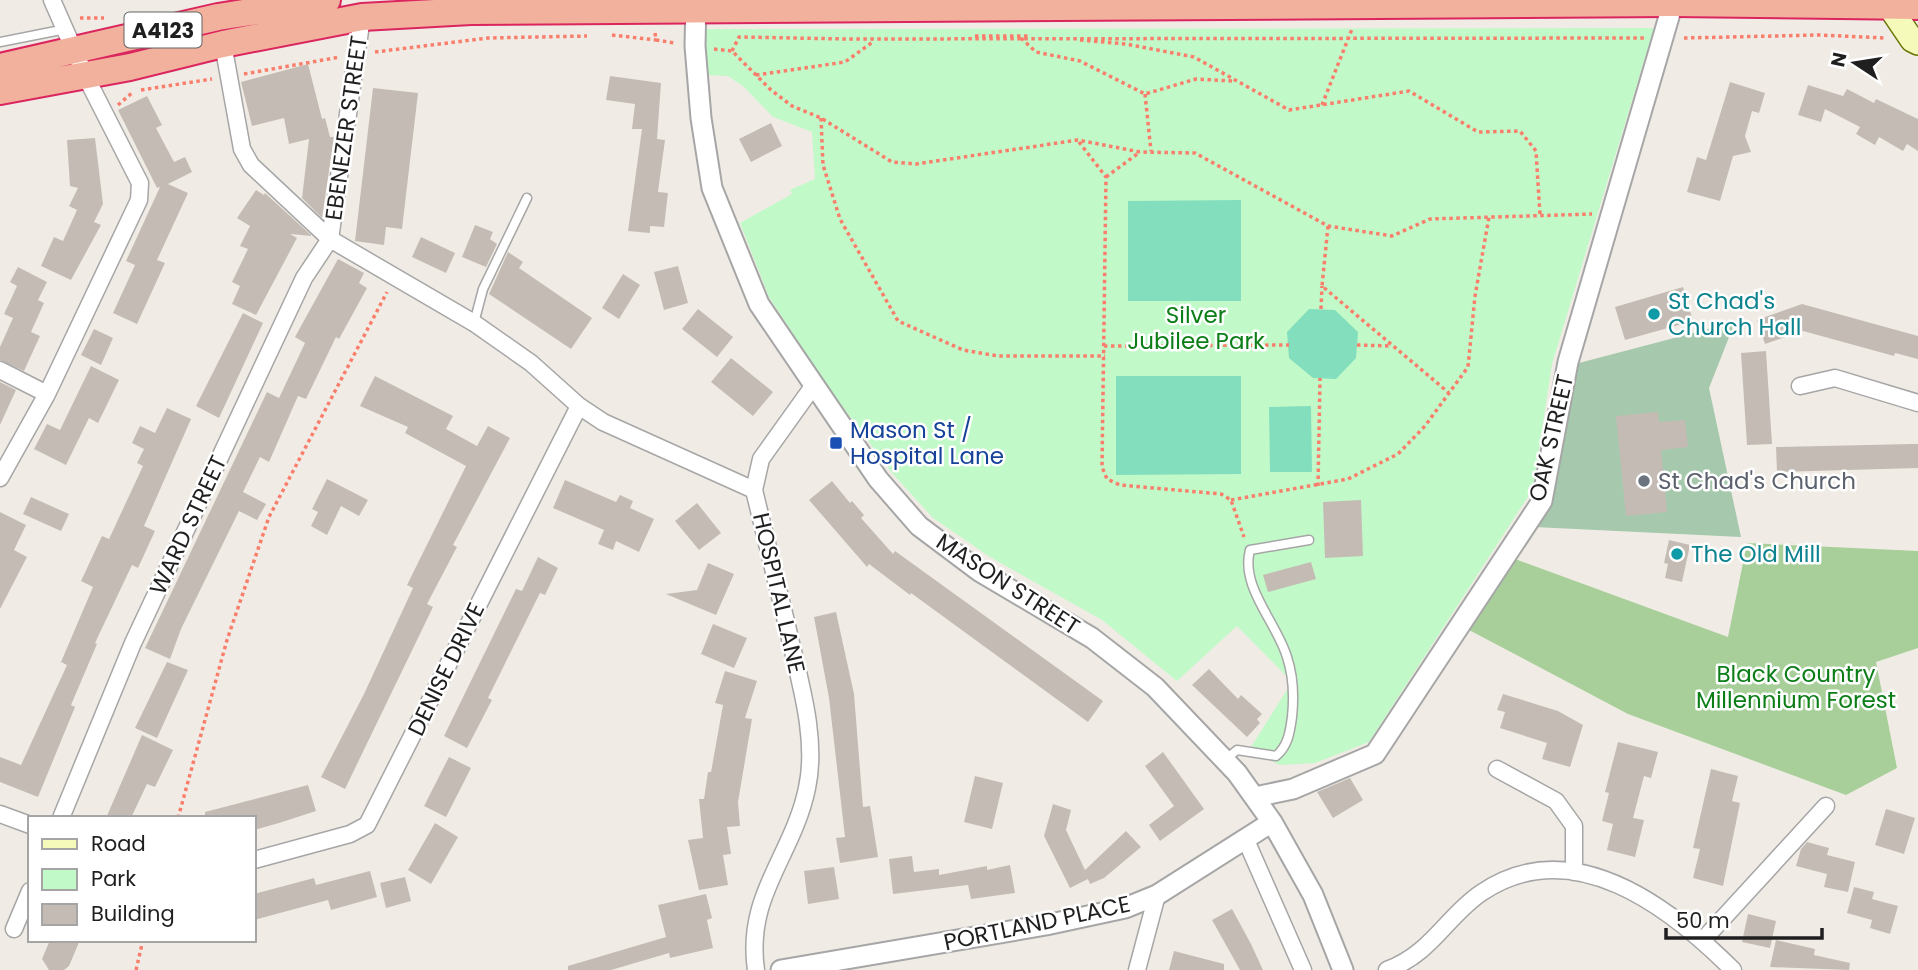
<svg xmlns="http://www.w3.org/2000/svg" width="1918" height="970" font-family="Poppins,sans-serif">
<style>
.forest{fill:#a8cf9a}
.cemetery{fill:#a6c8ac}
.park{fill:#c2f9c8}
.pitch{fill:#83debd}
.building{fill:#c4bcb4}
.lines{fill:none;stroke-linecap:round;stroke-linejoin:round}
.service-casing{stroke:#a6a6a6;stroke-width:11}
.minor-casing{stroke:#a6a6a6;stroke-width:19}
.tertiary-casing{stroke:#a6a6a6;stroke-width:23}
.secondary-casing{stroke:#677705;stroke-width:26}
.trunk-casing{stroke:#db255f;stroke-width:30}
.path{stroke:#f97e6c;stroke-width:3.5;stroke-dasharray:3.5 3.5;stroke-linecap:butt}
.service{stroke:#fff;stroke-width:8}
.minor{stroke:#fff;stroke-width:16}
.tertiary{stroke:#fff;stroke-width:19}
.secondary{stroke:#f5f9b9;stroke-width:23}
.trunk{stroke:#f2b19c;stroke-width:26}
.culture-dot{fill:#0f9aa8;stroke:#fff;stroke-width:2.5}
.transit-dot{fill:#1a4fb4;stroke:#fff;stroke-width:2.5}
.worship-dot{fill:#6b7280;stroke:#fff;stroke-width:2.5}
.labels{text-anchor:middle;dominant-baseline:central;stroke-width:5;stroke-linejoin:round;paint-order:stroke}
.shield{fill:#fff;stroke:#626262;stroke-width:2}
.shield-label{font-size:21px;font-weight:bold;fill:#1f1f1f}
.street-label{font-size:23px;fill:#1f1f1f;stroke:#fff}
.culture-label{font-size:23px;fill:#0d838f;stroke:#fff;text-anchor:start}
.park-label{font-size:23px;fill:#0c7e18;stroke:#fff}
.transit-label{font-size:23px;fill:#164399;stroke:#fff;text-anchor:start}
.worship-label{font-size:23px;fill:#5b616d;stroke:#fff;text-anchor:start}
</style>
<rect width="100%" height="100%" fill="#f0ece5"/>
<path class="forest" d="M1747,543L1918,551V648L1876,662L1897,768L1846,795L1628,714L1469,630L1515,559L1728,637Z"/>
<path class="cemetery" d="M1735,322L1709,388L1741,537L1534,527L1552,496L1579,363Z"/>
<path class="park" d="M1654,28L1552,364L1533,489L1369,742L1315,763L1280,765L1249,750L1292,682L1237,626L1177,681L1102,620L990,557L933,518L892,473L827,386L769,297L740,223L792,194L790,190L815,179L812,132L773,117L744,87L728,76L702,75L704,29Z"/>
<path class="pitch" d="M1241,200V301H1128V201Z
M1309,309L1335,310L1358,332L1356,358L1336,379L1313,378L1289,358L1287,332Z
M1116,376H1241V474L1116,475Z
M1311,406L1312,472H1270L1269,407Z"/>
<path class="building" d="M308,64L322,119L325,118L330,137H334L322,218L302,198L309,139L289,144L284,118L252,126L241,82Z
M610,76L661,83L657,139L665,140L658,192L668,193L664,227L650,226V233L628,231L642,129H632L635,104L606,100Z
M1730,82L1765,93L1759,113L1752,111L1745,136L1751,152L1733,156L1720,201L1687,192L1697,157L1706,160Z
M1808,85L1843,96L1847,89L1874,103L1876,99L1918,119V151L1907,144L1903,151L1879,137L1875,145L1856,134L1860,127L1825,109L1821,122L1798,115Z
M373,88L418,93L402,229L386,227L384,245L355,241Z
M147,96L162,125L156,128L174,162L185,157L192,172L168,184L188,193L157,260L165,263L137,324L113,313L135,265L126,261L160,187L157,188L118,110Z
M771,123L782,146L751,162L739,139Z
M95,138L103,204L94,222L101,225L71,280L41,266L54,237L63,241L77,210L69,206L78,188L70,186L67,140Z
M256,190L264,195L265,193L312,236L290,234L297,238L256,315L232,304L240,286L232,282L248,249L240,246L250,226L237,218Z
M475,225L493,232L490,239L497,244L486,267L462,257Z
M421,237L455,253L446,273L412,257Z
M508,252L523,262L519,268L592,318L571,349L489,294Z
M338,259L364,273L359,283L367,288L339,339L336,337L306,399L298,396L269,462L260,457L243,492L266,504L257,520L239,511L181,629L170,659L145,648L267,392L279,398L305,343L295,337Z
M678,266L688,303L664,310L654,272Z
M18,267L47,282L38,300L44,303L31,332L40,336L24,371L0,360V347L13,318L4,314L17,286L10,282Z
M623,274L640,285L619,319L602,308Z
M1683,287L1693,321L1625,340L1615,307Z
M1802,304L1918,336V359L1895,353L1894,356L1803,331L1765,344L1757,320Z
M698,309L733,337L717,357L682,329Z
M243,313L263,323L219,418L196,406Z
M94,329L113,338L101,365L81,355Z
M1766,351L1772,444L1747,445L1741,353Z
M731,358L773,392L753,416L711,382Z
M91,366L119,380L98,423L89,418L66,465L34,449L47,424L60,430Z
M375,376L453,416L446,429L477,446L488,426L510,438L453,545L457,547L427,604L433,607L345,789L321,777L364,694L413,588L407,585L466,466L405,433L408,427L360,406Z
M0,382L16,390L0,425Z
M167,408L191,419L144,526L155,531L138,568L132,565L95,643L97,644L71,705L75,707L38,797L0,782V757L21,765L67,665L61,662L93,587L81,581L102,536L109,539L143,466L137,463L144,449L132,443L140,426L155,433Z
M1658,412L1659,422L1685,420L1688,447L1661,450L1667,512L1626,516L1616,416Z
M1911,444H1918V468L1777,472L1776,447Z
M327,479L368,500L359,516L341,506L327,535L311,526L318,512L312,509Z
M565,480L616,502L620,495L633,501L630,508L654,519L639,552L616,541L613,550L598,544L604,530L553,508Z
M832,481L850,503L852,501L864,515L861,518L893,554L895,551L1103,701L1088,722L911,593L910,595L869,564L867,567L809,500Z
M31,497L69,514L61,531L23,514Z
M1361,500L1363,556L1325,558L1323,502Z
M697,503L721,533L699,550L675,521Z
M0,512L26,525L14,550L27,557L0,609Z
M1669,540L1690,545L1682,582L1665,578L1668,564L1664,563Z
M538,557L558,568L545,595L540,593L488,698L492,700L467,748L444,736L516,589L522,591Z
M1311,562L1316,579L1268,592L1263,575Z
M708,563L734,574L716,615L666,594L697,590Z
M836,612L854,694L863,807L870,806L878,857L840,863L836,838L845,837L829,698L814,617Z
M713,624L747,638L734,668L701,654Z
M167,662L188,670L157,738L135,728Z
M1209,669L1238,699L1241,695L1262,714L1257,719L1260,723L1247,737L1192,685Z
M725,671L757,681L745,718L752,719L738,802L740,826L727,827L731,854L723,855L728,885L699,890L688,840L703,838L699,799H704L708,772H711L723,705L715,703Z
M1503,694L1558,711L1583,725L1570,767L1542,759L1547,743L1500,728L1505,712L1497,710Z
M142,735L173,750L155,787L147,784L131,818H106Z
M1618,742L1658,752L1651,778L1644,776L1633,818L1644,820L1635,857L1607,850L1613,824L1602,821L1609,793L1605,792Z
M1163,752L1204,809L1160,841L1149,825L1174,806L1145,766Z
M449,757L471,768L446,817L424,806Z
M1711,769L1738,776L1732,801L1740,803L1723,886L1693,878L1700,849L1693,848Z
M975,776L1003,783L992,829L964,822Z
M1350,778L1363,800L1333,818L1317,792Z
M308,785L316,811L279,823L254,830V818H205V812Z
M1053,804L1071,810L1066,830L1085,870L1126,831L1141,847L1104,878L1090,884L1088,879L1070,888L1044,836Z
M1886,809L1915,818L1904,854L1875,845Z
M435,823L458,837L431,884L408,870Z
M1807,842L1829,848L1827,855L1855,862L1848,892L1824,887L1827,874L1796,866L1801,849Z
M912,856L914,872L939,869V875L987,866V870L1010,865L1015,893L971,899L968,885L893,894L889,859Z
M834,867L839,899L808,904L804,871Z
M370,871L377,897L331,910L328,900L254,920V894L314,878L316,885Z
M405,877L411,901L386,908L380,883Z
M1854,887L1874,892L1872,899L1898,906L1890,934L1870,928L1872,920L1847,913Z
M706,894L712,918L707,920L713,948L670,958L669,953L611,970H568V966L666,937L658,905Z
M1232,909L1251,944L1263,970H1240L1212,920Z
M1748,914L1776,921L1770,948L1742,942Z
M50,940H80L69,966L64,970H49L42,959Z
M1776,940L1815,949L1814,955L1850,963L1849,970L1770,967Z
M1174,951L1224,964V970H1169Z"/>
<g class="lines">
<g class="service-casing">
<path id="service" d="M0,42L66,29
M474,323L483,289L527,198
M1225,760L1237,750L1276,756C1288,746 1290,732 1292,717C1294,698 1293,675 1287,657C1277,623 1240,587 1250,550L1309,540"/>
</g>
<g class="minor-casing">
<path id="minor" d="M223,44L242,149L251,165L330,239L474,323L531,363L579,406L603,422L754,490C765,536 777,583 788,630C799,679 818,738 807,788C793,856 745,895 756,970
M0,370L47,394
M1800,386L1835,378L1918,403
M0,478L47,394L139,200L140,183L85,75L52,0
M754,490L761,459L814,385
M1497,769L1556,801L1574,826V872
M0,814L30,825
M61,818L133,643L304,278L330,239L362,17
M1245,838L1303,970
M254,860L350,834L367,825L579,406
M14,929L30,891
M1703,940L1826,806
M1137,970L1157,895
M1387,970C1432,953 1446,917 1481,893C1572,831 1670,907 1733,970"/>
</g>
<g class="tertiary-casing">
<path id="tertiary" d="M696,0L695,46L701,118L712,188L759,304L878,479L919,526L979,571L1092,638L1155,687L1237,773L1272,822L1313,895L1343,970
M1255,797L1293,789L1375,754L1542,501L1568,362L1673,3
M781,970L1046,925L1125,908L1157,895L1272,822"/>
</g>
<g class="secondary-casing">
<path id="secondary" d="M1885,0L1912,40L1918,43"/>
</g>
<g class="trunk-casing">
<path id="trunk" d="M0,67L218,17L327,0
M0,91L130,67L223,44L362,17L471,11L1673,3L1918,6"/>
</g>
<path class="path" d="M80,18H104
M655,33L656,40L675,43
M612,35L656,40
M975,36H1030
M1021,38L1036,52L1080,61L1145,94L1196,79L1232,81
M1684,38L1819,35L1886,38
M1080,40L1126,44L1194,57L1289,110L1409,91L1478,132L1520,131L1536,151L1540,215
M714,49L732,51L771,90L792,106L821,118L892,162L916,164L1078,140L1140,152L1195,153L1328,226L1392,236L1430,219L1592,214
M732,51L739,37L848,39L1644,38
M375,52L488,38L587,36
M244,74L340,57
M756,75L845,62L874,41
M141,90L212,79
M1145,94L1151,151
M118,105L133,92
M1322,105L1352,29
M821,118L823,165L840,219L898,321L963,350L998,356H1105
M1079,142L1106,177L1102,467L1107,479L1120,485L1221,494L1231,500L1244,537
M1106,177L1140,152
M1328,226L1322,286L1449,393
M1321,309L1322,286
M1357,345L1391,346
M1104,346L1289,345
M1318,486L1320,378
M1231,500L1348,479L1398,454L1425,426L1468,367L1475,296L1489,217
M178,818L227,640L269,517L387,292
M136,970L143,940"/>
<use href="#service" class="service"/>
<use href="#minor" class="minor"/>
<use href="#tertiary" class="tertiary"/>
<use href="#secondary" class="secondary"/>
<use href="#trunk" class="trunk"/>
</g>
<g class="culture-dot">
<circle cx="1654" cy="314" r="7"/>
<circle cx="1677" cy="554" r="7"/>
</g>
<rect class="transit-dot" x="829" y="436" width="14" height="14" rx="3.5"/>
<circle class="worship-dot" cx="1644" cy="481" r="7"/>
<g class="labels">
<rect class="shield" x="124.5" y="12.5" width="77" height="35" rx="5"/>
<g class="shield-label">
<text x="163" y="30">A4123</text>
</g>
<g class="street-label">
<text transform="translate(346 128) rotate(-82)">EBENEZER STREET</text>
<text transform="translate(1551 438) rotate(-77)">OAK STREET</text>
<text transform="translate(188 525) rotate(-65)">WARD STREET</text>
<text transform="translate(1008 584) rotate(33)">MASON STREET</text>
<text transform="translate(779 593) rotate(77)">HOSPITAL LANE</text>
<text transform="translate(446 669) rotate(-64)">DENISE DRIVE</text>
<text transform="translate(1037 923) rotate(-12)">PORTLAND PLACE</text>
</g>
<g class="culture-label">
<text x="1668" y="301">St Chad's<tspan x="1668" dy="26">Church Hall</tspan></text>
<text x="1691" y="554">The Old Mill</text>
</g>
<g class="park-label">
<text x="1196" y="315">Silver<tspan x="1196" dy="26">Jubilee Park</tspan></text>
<text x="1796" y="674">Black Country<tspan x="1796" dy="26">Millennium Forest</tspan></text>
</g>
<g class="transit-label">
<text x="850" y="430">Mason St /<tspan x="850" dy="26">Hospital Lane</tspan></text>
</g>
<g class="worship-label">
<text x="1658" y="481">St Chad's Church</text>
</g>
</g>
<rect x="28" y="816" width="228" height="126" fill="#ffffff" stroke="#a5a5a5" stroke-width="2"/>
<rect x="42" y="839" width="35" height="10" fill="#f5f9b9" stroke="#a5a5a5" stroke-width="2"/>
<text x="91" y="851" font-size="21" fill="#1f1f1f">Road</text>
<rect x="42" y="869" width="35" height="21" fill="#c2f9c8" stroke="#a5a5a5" stroke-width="2"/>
<text x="91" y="886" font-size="21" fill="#1f1f1f">Park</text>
<rect x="42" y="904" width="35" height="21" fill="#c4bcb4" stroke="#a5a5a5" stroke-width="2"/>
<text x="91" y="921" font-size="21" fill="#1f1f1f">Building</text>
<g transform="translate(1855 63) rotate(282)" stroke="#ffffff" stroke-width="5" paint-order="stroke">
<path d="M0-5L12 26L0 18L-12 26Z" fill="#1f1f1f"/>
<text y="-10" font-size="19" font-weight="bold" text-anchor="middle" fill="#1f1f1f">N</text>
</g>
<path d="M1666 928v10h156v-10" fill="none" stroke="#1f1f1f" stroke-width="3.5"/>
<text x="1676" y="928" font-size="21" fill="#1f1f1f" stroke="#ffffff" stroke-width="5" paint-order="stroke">50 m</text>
</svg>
